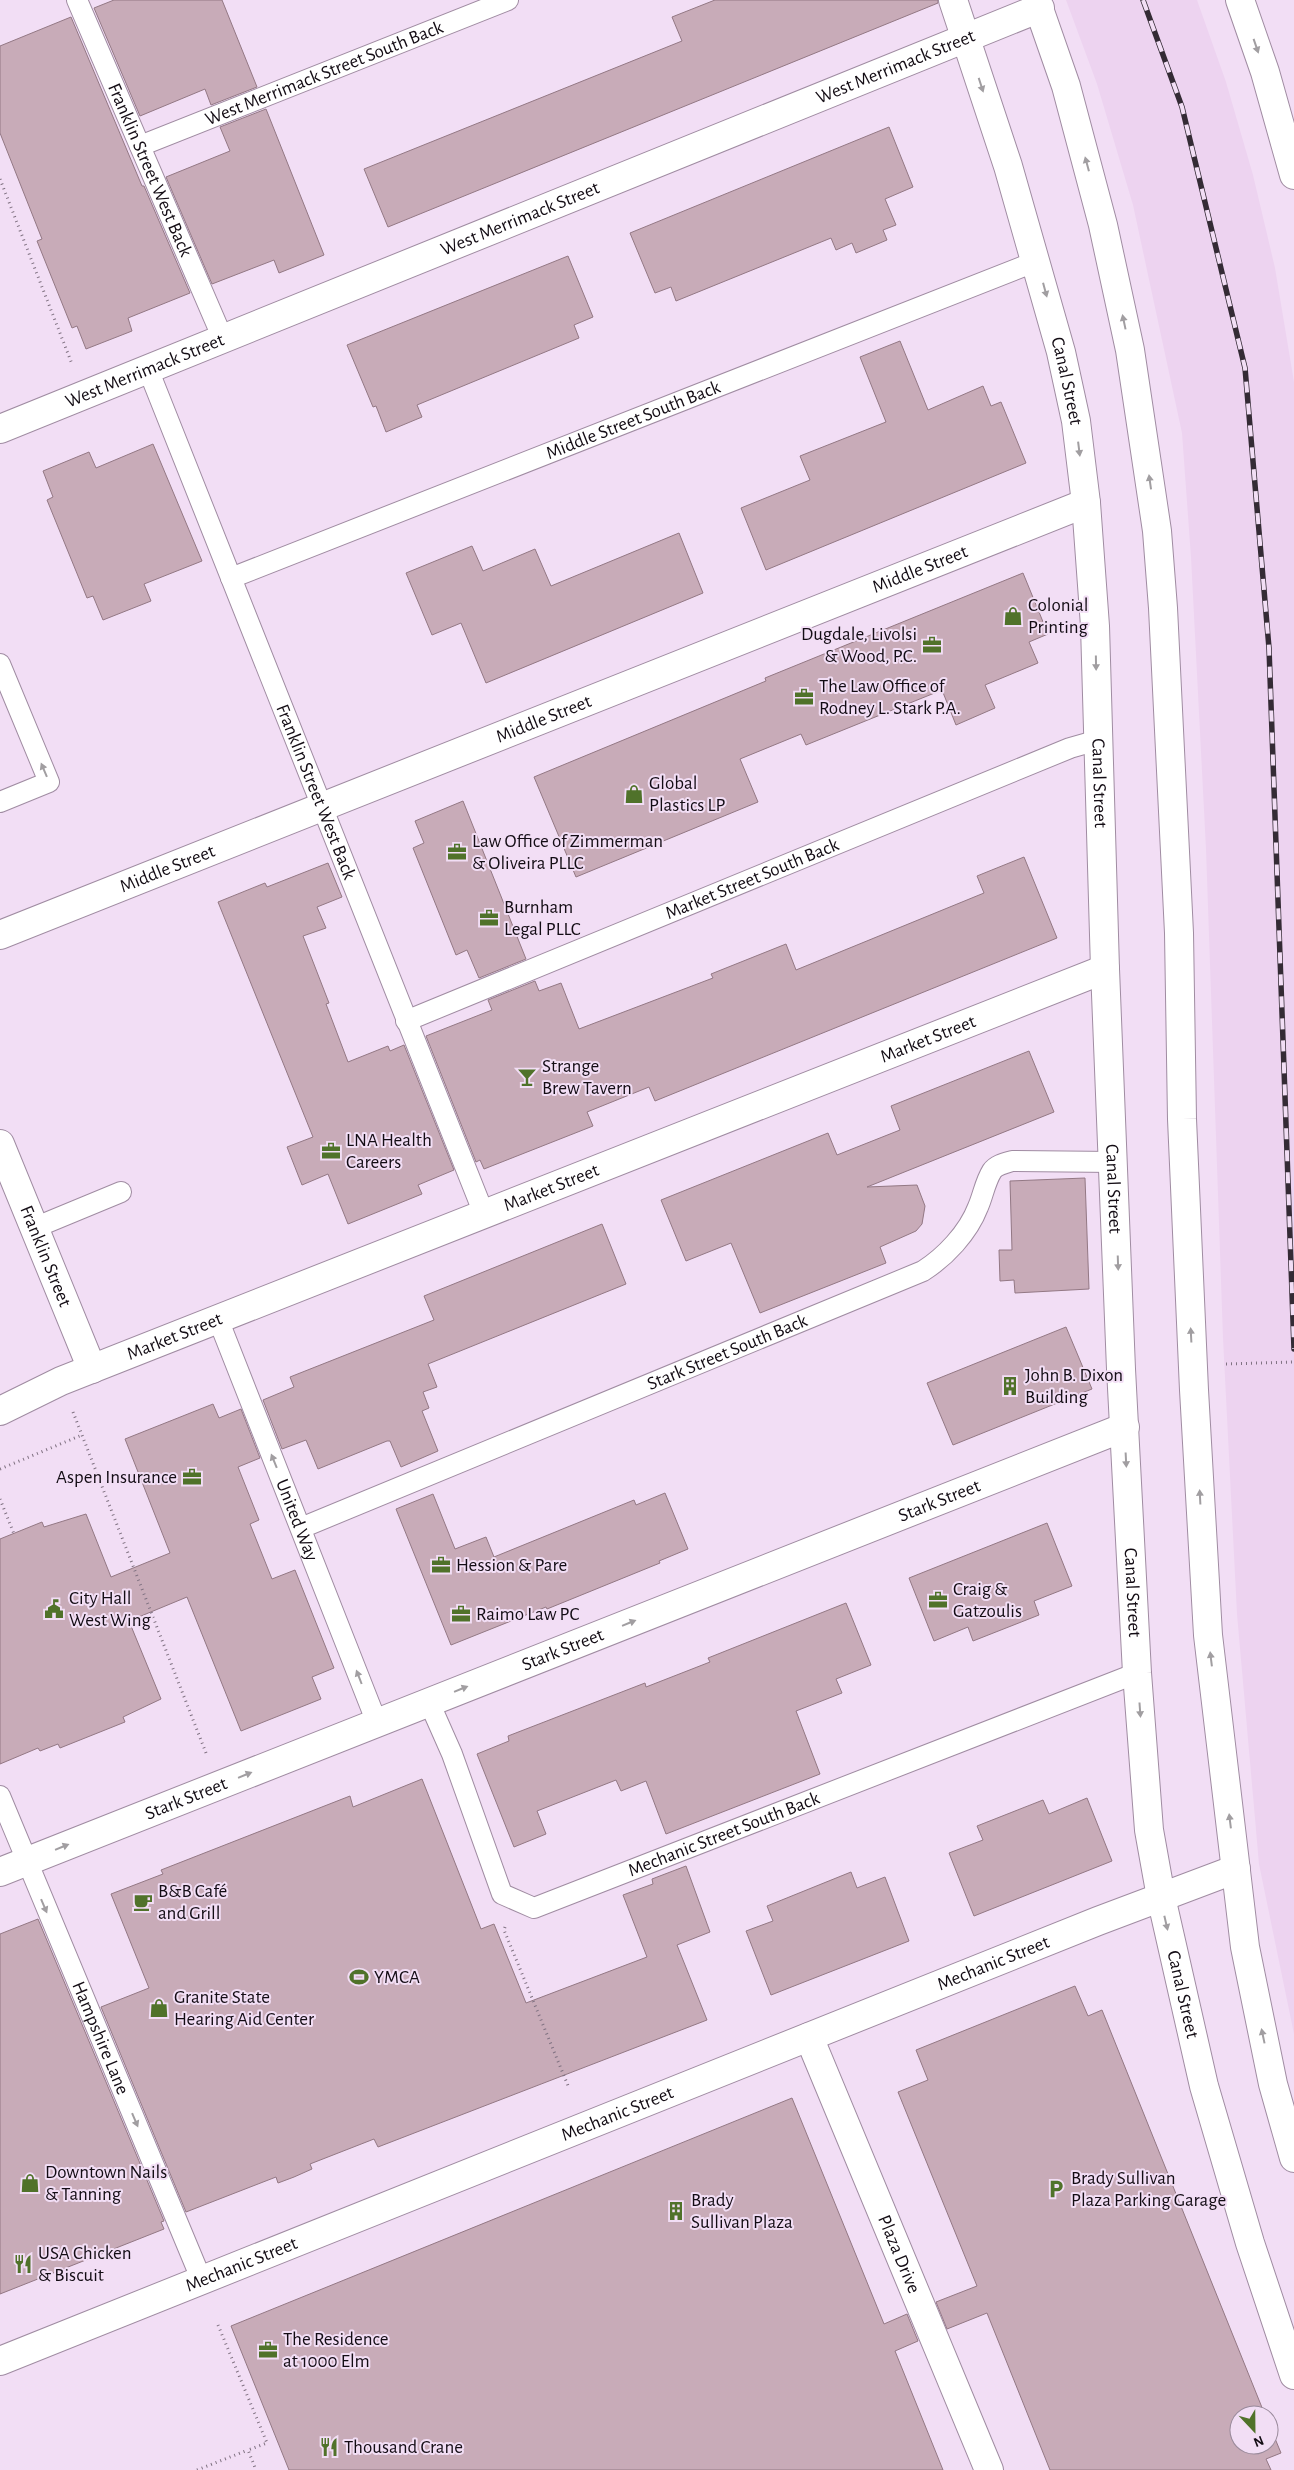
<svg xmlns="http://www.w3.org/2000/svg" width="1294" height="2470" font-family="'Alegreya Sans',sans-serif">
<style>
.built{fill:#edd3f0}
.building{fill:#c8abb8;stroke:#937884}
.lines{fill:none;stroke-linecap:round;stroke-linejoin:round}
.lane-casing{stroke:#a08ca2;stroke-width:22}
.street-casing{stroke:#a08ca2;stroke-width:30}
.secondary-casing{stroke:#a08ca2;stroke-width:30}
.path{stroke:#807282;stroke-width:3;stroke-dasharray:1 4;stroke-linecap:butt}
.lane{stroke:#fff;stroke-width:20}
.street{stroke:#fff;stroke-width:28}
.secondary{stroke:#fff;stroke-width:28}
.rail-casing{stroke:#342b35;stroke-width:5.5}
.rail{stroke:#f2def5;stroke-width:4;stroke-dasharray:11;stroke-linecap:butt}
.oneway{fill:#a19ea1}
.labels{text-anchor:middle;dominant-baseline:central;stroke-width:4;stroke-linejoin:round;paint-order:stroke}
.street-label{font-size:19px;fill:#130c14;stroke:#f2def5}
.poi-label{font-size:19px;fill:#130c14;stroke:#f2def5;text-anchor:start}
</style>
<rect width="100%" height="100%" fill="#f2def5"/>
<path class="built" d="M1066,0H1197L1226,82L1253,175L1275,268L1294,382V2034L1259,1864L1237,1614L1223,1338L1206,849L1191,557L1182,433L1133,205L1097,84Z"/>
<path class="building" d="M114,0H222L257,87L211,105L205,89L140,116L94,8Z
M715,0H938V3L388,227L364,169L682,41L672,17Z
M71,17L142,186H144L190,293L128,318L132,331L86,349L77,326L72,328L37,241L42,239L0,133V46Z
M266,109L324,255L279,273L274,260L212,284L166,177L230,151L220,127Z
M889,127L913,187L885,199L896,225L883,230L887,240L856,253L852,243L836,250L831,238L676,301L671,287L655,293L630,233Z
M568,256L593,317L574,325L579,338L417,405L422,417L386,432L376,406L373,407L347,345Z
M900,341L928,410L983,386L991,406L1001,402L1026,463L766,570L741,508L810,480L800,456L886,422L860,357Z
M153,444L202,561L144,584L151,601L103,620L93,596L87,598L47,500L53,497L43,471L89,452L96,468Z
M679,533L703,593L486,683L461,623L432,635L406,573L472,546L483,571L535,549L551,586Z
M1023,573L1048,634L1029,642L1038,663L985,685L995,708L956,725L942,690L806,745L801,734L740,759L758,802L576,877L534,777L766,681L765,678Z
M463,801L526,959L479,978L467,950L456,955L413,848L424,843L415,821Z
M1024,857L1057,938L655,1101L649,1087L587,1112L593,1126L484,1169L480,1160L476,1162L426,1036L492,1010L488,1000L535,981L539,991L561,983L579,1029L713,978L711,974L786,944L796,970L984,893L977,876Z
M328,863L342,897L317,907L326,928L303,936L329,1003L326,1004L348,1062L388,1046L390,1051L404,1045L454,1170L418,1185L422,1194L348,1224L328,1174L302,1185L287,1147L313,1137L218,902L265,883L267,887Z
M1029,1051L1054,1112L867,1187L917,1185L925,1206L922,1224L916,1231L880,1247L886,1263L760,1313L731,1243L686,1261L661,1200L828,1133L837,1155L900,1130L891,1106Z
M1085,1178L1089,1289L1015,1293L1014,1280L1000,1281L999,1250H1012L1010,1181Z
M602,1224L626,1284L428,1364L437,1387L423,1392L429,1408L422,1411L438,1451L401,1467L390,1441H387L318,1469L306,1440L282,1449L263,1400L294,1387L290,1377L434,1320L424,1296Z
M1066,1327L1092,1389L953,1445L927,1383Z
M213,1404L219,1418L241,1409L260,1458L238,1467L259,1520L250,1524L272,1579L295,1570L334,1668L312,1677L321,1699L241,1731L187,1597L129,1621L161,1699L123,1717L125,1722L60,1748L58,1744L40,1751L38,1748L0,1764V1539L42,1522L44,1527L86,1514L111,1577L170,1553L125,1439Z
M665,1493L688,1549L659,1561L660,1563L547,1609L546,1607L451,1645L396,1509L433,1494L455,1549L486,1537L494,1557L634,1500L636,1505Z
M1047,1523L1072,1586L1034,1601L1039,1615L973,1641L968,1627L934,1641L909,1578Z
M846,1603L871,1665L836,1679L842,1693L796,1711L820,1774L666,1834L646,1781L621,1791L616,1780L537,1811L546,1834L514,1847L477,1754L509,1741L508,1736L645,1683L646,1687L710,1662L708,1658Z
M422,1779L481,1929L494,1924L526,2003L647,1957L623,1895L653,1884L652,1879L686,1866L710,1932L677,1945L707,2020L378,2147L374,2139L310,2164L312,2169L294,2177L278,2183L276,2177L186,2212L101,2007L149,1988L111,1894L163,1874L161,1870L350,1796L353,1807Z
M1087,1798L1112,1861L974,1916L949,1853L983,1840L977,1826L1043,1800L1049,1814Z
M851,1872L857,1888L885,1877L909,1941L771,1995L746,1931L773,1921L767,1906Z
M38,1919L164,2221L161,2222L164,2229L0,2294V1934Z
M1075,1986L1088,2016L1102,2010L1265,2415H1239V2445H1269V2424L1281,2453L1266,2459L1271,2470H1050L987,2313L947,2329L936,2302L977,2286L898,2092L928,2080L916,2050Z
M792,2098L884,2324L907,2314L918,2341L895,2351L943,2470H289L231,2326Z"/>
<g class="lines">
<g class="lane-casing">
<g id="lane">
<path id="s1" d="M77,0L223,339"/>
<path id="s2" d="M140,146L508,0"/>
<path id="s3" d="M148,369L484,1214"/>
<path id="s4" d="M231,578L1037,261"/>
<path d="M0,664L49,782L0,802"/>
<path id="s5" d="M406,1021L1070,748L1098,740"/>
<path d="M34,1228L121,1192"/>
<path id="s6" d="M218,1319L377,1723"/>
<path id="s7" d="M301,1528L923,1271C945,1257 968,1233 978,1207C983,1196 985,1182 992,1171C996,1165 1005,1163 1012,1161L1114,1162"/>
<path id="s8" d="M429,1702L452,1754L502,1894L534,1908L1137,1673"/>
<path id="s9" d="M0,1796L202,2281"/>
</g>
</g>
<g class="street-casing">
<g id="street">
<path d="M1240,0L1265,72L1294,175"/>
<path id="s10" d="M0,429L1040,8"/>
<path id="s11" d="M0,935L1086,503"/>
<path id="s12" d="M0,1144L92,1369"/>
<path id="s13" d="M0,1411L61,1381L1105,969"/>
<path id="s14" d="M0,1872L1125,1427"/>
<path id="s15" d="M809,2037L989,2470"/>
<path id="s16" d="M0,2361L1098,1921L1236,1869"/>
</g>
</g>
<g class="secondary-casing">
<g id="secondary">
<path id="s17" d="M953,0L1008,166L1061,352L1076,421L1086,503L1095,626L1105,969L1121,1369L1137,1673L1149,1830L1161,1897L1204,2086L1250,2243L1294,2375"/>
<path d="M1036,0L1066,86L1103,225L1130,350L1157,531L1163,608L1179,933L1182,1119L1194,1390L1208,1635L1245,1947L1273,2084L1294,2158"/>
</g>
</g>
<path class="path" d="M0,179L72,364
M1226,1364L1294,1362
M73,1412L206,1753
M0,1469L82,1435
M0,1499L14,1534
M505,1927L504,1930L569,2088
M218,2325L267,2443L248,2450L256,2470
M197,2470L248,2450"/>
<use href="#lane" class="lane"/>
<use href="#street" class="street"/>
<use href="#secondary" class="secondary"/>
<g class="rail-casing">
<path id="rail" d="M1143,0L1182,107L1245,368L1269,648L1294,1349"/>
</g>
<use href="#rail" class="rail"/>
</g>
<defs><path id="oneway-solid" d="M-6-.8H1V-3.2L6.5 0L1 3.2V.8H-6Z" transform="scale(1.25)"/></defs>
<g class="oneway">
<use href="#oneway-solid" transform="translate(1256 46) rotate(71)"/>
<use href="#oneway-solid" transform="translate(981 85) rotate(72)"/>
<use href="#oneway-solid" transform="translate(1087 164) rotate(-105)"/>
<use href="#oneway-solid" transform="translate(1045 290) rotate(75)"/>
<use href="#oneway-solid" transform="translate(1124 322) rotate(-102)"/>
<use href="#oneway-solid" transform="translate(1079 449) rotate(83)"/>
<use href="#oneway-solid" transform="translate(1150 482) rotate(-98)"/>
<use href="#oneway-solid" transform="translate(1096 663) rotate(89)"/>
<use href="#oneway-solid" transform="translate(44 770) rotate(-113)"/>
<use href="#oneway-solid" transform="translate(1118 1263) rotate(88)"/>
<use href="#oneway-solid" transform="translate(1191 1335) rotate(-93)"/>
<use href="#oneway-solid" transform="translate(1126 1460) rotate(87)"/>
<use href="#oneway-solid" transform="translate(274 1461) rotate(-112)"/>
<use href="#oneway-solid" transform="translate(1200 1497) rotate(-93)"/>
<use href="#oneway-solid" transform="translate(629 1623) rotate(-22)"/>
<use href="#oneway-solid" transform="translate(1211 1659) rotate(-97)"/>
<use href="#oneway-solid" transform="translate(359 1677) rotate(-111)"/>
<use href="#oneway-solid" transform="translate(461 1689) rotate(-22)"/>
<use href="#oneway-solid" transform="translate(1140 1710) rotate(86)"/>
<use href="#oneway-solid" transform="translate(245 1775) rotate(-22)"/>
<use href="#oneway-solid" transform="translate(1230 1821) rotate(-97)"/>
<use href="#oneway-solid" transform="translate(62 1847) rotate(-22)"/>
<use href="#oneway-solid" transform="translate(44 1906) rotate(67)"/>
<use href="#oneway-solid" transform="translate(1166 1923) rotate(77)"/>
<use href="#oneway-solid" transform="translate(1263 2036) rotate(-102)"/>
<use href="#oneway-solid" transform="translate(135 2120) rotate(67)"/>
</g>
<defs>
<g id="shop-bare" transform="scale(1.5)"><path d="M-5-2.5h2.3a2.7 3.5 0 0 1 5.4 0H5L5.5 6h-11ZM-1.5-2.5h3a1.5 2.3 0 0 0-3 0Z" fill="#50722a" stroke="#f2def5" stroke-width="2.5" paint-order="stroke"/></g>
<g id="office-bare" transform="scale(1.5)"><path d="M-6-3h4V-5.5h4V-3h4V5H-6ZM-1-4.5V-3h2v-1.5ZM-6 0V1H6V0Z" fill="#50722a" stroke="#f2def5" stroke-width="2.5" paint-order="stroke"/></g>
<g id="bar-bare" transform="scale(1.5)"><path d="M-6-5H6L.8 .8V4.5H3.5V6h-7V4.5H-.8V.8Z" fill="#50722a" stroke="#f2def5" stroke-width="2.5" paint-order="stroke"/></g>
<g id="building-bare" transform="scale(1.5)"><path d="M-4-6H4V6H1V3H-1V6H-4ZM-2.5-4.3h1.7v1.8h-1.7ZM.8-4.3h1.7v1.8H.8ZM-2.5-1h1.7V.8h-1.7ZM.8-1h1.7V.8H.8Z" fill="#50722a" stroke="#f2def5" stroke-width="2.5" paint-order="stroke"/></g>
<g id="civic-bare" transform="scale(1.5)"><path d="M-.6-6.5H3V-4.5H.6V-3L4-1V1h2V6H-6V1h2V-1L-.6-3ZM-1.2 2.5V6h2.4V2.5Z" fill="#50722a" stroke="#f2def5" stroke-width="2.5" paint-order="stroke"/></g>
<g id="cafe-bare" transform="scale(1.5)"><path d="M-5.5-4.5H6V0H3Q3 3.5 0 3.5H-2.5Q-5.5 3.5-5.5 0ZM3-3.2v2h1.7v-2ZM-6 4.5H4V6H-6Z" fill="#50722a" stroke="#f2def5" stroke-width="2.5" paint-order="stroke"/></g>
<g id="stadium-bare" transform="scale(1.5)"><path d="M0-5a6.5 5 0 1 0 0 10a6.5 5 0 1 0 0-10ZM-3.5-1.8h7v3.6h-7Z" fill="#50722a" stroke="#f2def5" stroke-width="2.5" paint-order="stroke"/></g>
<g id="parking-bare" transform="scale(1.5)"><path d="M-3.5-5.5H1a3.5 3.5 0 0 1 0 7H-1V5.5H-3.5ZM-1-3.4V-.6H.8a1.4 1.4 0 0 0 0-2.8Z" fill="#50722a" stroke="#f2def5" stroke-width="2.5" paint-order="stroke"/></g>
<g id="restaurant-bare" transform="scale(1.5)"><path d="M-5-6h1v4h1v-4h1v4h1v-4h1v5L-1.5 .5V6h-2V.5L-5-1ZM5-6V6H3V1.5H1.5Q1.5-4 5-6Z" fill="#50722a" stroke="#f2def5" stroke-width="2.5" paint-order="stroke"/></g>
</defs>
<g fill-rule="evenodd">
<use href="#shop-bare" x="1013" y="616"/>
<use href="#office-bare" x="932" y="645"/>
<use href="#office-bare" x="804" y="697"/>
<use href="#shop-bare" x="634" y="794"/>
<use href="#office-bare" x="457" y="852"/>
<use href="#office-bare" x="489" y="918"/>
<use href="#bar-bare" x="527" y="1077"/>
<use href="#office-bare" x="331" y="1151"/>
<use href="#building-bare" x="1010" y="1386"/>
<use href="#office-bare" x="192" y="1477"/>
<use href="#office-bare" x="441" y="1565"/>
<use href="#office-bare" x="938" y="1600"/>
<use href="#civic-bare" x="54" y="1609"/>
<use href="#office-bare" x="461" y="1614"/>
<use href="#cafe-bare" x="143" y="1902"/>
<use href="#stadium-bare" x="359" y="1977"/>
<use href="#shop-bare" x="159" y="2008"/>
<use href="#shop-bare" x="30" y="2183"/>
<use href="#parking-bare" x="1056" y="2189"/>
<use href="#building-bare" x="676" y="2211"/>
<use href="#restaurant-bare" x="23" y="2264"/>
<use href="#office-bare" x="268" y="2350"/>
<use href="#restaurant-bare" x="329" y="2447"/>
</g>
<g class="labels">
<g class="street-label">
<text stroke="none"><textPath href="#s10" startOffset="966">West Merrimack Street</textPath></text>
<text stroke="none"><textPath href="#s2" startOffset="198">West Merrimack Street South Back</textPath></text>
<text stroke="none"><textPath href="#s1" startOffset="185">Franklin Street West Back</textPath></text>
<text stroke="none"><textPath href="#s10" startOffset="561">West Merrimack Street</textPath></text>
<text stroke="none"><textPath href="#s10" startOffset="156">West Merrimack Street</textPath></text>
<text stroke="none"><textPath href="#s17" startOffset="398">Canal Street</textPath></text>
<text stroke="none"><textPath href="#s4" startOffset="432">Middle Street South Back</textPath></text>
<text stroke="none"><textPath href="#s11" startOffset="990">Middle Street</textPath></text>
<text stroke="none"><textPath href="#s11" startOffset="585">Middle Street</textPath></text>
<text stroke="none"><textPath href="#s17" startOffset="802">Canal Street</textPath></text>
<text stroke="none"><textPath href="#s3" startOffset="455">Franklin Street West Back</textPath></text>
<text stroke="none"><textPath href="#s11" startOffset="180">Middle Street</textPath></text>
<text stroke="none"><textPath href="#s5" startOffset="374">Market Street South Back</textPath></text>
<text stroke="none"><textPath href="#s13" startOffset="1000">Market Street</textPath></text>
<text stroke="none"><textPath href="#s13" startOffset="595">Market Street</textPath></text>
<text stroke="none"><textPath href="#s17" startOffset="1208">Canal Street</textPath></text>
<text stroke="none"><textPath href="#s12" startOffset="121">Franklin Street</textPath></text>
<text stroke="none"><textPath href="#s13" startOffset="190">Market Street</textPath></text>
<text stroke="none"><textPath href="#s7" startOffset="461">Stark Street South Back</textPath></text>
<text stroke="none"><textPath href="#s14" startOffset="1010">Stark Street</textPath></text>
<text stroke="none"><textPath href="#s6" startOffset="216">United Way</textPath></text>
<text stroke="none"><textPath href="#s17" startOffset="1612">Canal Street</textPath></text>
<text stroke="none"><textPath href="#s14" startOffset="605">Stark Street</textPath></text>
<text stroke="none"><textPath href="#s14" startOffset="200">Stark Street</textPath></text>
<text stroke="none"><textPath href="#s8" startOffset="444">Mechanic Street South Back</textPath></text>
<text stroke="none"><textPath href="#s16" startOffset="1070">Mechanic Street</textPath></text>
<text stroke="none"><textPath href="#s17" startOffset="2018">Canal Street</textPath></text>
<text stroke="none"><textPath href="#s9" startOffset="262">Hampshire Lane</textPath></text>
<text stroke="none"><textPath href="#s16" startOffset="665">Mechanic Street</textPath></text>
<text stroke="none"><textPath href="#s15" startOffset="235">Plaza Drive</textPath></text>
<text stroke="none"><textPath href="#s16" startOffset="260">Mechanic Street</textPath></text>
</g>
<g class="poi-label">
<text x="1028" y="605">Colonial<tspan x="1028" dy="22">Printing</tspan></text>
<text x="917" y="634" text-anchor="end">Dugdale, Livolsi<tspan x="917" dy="22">&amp; Wood, P.C.</tspan></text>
<text x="819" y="686">The Law Office of<tspan x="819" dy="22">Rodney L. Stark P.A.</tspan></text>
<text x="649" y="783">Global<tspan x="649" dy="22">Plastics LP</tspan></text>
<text x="472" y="841">Law Office of Zimmerman<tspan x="472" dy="22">&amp; Oliveira PLLC</tspan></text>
<text x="504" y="907">Burnham<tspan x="504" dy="22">Legal PLLC</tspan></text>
<text x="542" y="1066">Strange<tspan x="542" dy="22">Brew Tavern</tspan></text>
<text x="346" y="1140">LNA Health<tspan x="346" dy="22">Careers</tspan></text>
<text x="1025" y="1375">John B. Dixon<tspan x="1025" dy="22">Building</tspan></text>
<text x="177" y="1477" text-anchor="end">Aspen Insurance</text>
<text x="456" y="1565">Hession &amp; Pare</text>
<text x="953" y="1589">Craig &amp;<tspan x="953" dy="22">Gatzoulis</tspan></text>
<text x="69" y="1598">City Hall<tspan x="69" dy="22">West Wing</tspan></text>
<text x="476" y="1614">Raimo Law PC</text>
<text x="158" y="1891">B&amp;B Café<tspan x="158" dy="22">and Grill</tspan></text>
<text x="374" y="1977">YMCA</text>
<text x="174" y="1997">Granite State<tspan x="174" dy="22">Hearing Aid Center</tspan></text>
<text x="45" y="2172">Downtown Nails<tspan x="45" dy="22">&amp; Tanning</tspan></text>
<text x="1071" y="2178">Brady Sullivan<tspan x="1071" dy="22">Plaza Parking Garage</tspan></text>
<text x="691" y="2200">Brady<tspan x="691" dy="22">Sullivan Plaza</tspan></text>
<text x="38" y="2253">USA Chicken<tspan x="38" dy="22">&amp; Biscuit</tspan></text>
<text x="283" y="2339">The Residence<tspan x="283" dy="22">at 1000 Elm</tspan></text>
<text x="344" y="2447">Thousand Crane</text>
</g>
</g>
<g transform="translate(1254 2430) rotate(158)"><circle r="24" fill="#f2def5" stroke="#998a9b"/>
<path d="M0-4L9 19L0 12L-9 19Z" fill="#50722a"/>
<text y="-8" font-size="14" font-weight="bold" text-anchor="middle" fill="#130c14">N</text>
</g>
</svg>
